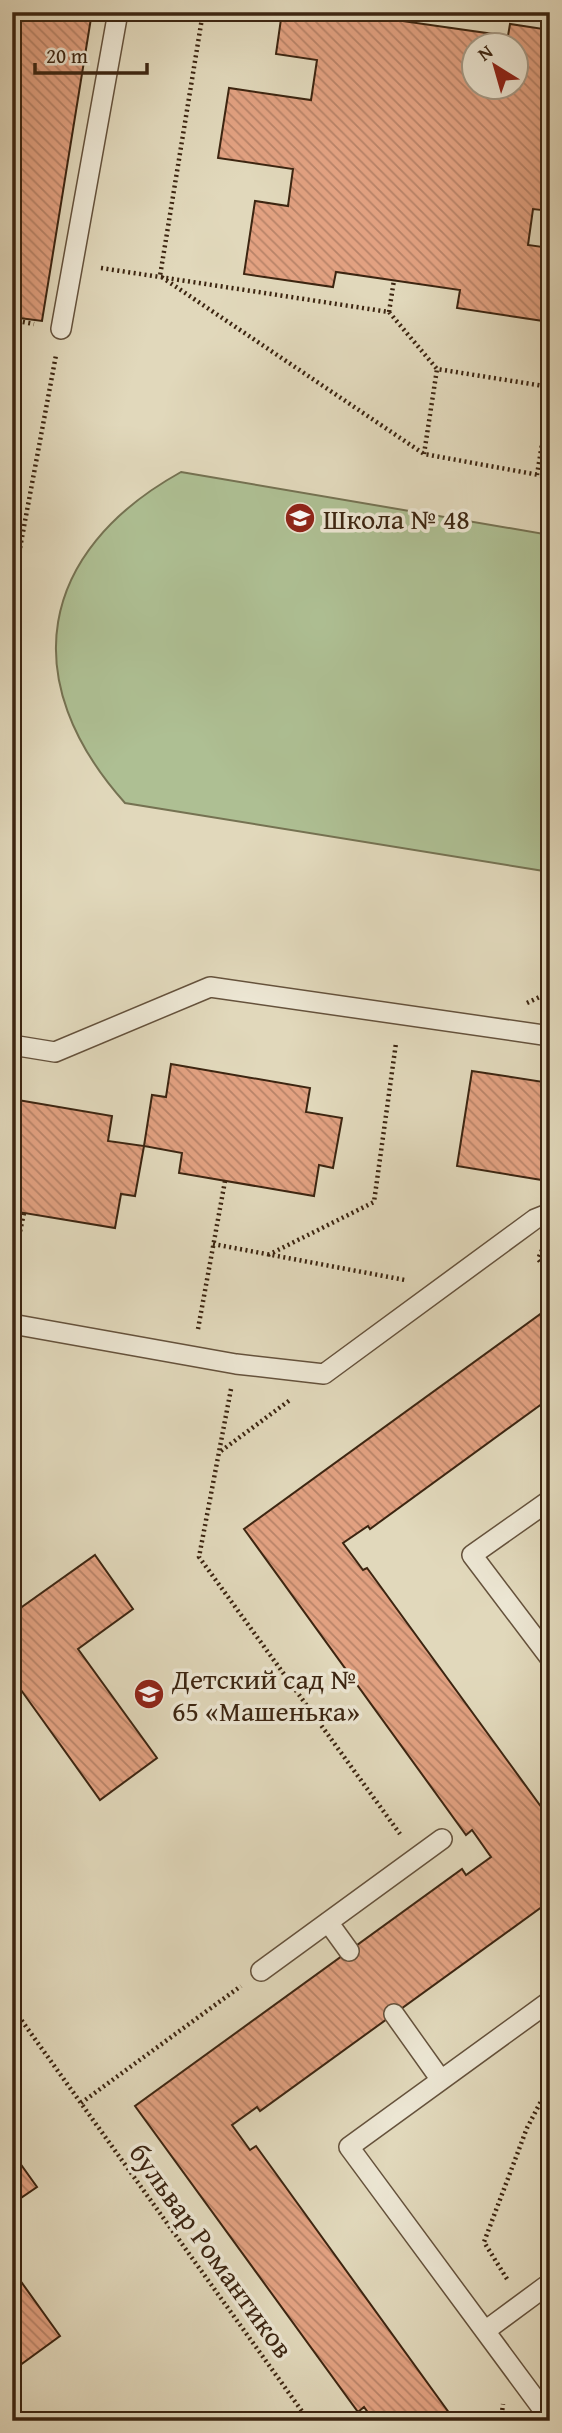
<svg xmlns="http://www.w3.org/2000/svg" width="562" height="2433" font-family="'Gentium Book Plus',serif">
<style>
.park{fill:#aebf93;stroke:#757252;stroke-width:2}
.building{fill:url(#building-back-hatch);stroke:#3c2511;stroke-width:2;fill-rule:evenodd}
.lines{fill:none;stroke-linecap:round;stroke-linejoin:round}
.lane-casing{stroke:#65523c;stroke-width:22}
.path{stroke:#3c2511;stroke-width:4.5;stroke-dasharray:2 3.5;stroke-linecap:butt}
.lane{stroke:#ece6d3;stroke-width:19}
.labels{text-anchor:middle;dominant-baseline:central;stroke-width:7;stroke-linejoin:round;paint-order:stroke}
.poi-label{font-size:28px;fill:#3c2511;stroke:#ece6d3;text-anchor:start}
.street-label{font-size:28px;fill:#3c2511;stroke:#ece6d3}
</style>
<defs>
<pattern id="building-back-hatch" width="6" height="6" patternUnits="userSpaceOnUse" patternTransform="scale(1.75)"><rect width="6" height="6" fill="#e2a181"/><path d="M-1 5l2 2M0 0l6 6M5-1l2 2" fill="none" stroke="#b88368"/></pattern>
</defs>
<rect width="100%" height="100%" fill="#e1d8bb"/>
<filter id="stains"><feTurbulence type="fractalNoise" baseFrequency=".00286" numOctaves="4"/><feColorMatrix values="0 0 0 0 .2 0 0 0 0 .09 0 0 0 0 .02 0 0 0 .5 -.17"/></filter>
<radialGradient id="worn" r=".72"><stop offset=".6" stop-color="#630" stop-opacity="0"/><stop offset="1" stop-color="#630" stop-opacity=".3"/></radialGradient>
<path class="park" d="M181,472L550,535V872L125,803C16,681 37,552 181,472Z"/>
<path class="building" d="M12,12H92L42,321L12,317Z
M282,12H382L381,18L508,36L510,24L550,30V114L546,137L550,138V211L533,209L528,245L550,248V322L457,308L460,290L336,272L333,287L244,274L255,201L288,206L293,169L218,158L229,88L311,100L317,60L276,54ZM475,46H516V88H475Z
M171,1064L310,1088L306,1112L342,1118L333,1168L319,1165L314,1196L179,1173L182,1153L144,1146L152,1095L166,1097Z
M472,1071L550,1083L548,1181L457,1166Z
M12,1099L112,1116L108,1141L144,1146L135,1196L121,1194L115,1228L12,1211Z
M550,1307V1398L370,1529L368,1526L343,1543L363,1570L367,1568L550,1819V1901L260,2111L257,2107L232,2125L250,2150L256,2146L455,2421H374L364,2407L358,2412L135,2106L462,1869L466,1875L491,1857L472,1830L466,1835L244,1529Z
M95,1555L133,1609L78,1649L157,1758L100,1800L21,1690L12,1696V1614Z
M12,2152L37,2187L12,2204Z
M12,2269L60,2336L12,2371Z"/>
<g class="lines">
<g class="lane-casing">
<path id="lane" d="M61,329L118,12
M12,1045L55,1052L210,987L550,1036
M12,1324L236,1364L324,1374L535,1219L550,1213
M550,1500L472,1555L550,1658
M328,1922L349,1951
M261,1971L442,1839
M550,2001L349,2147L550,2419
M394,2014L441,2080
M485,2331L550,2283"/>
</g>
<path class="path" d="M203,12L160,276L424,454L550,477
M101,268L389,312L437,369L550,387
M389,312L394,280
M12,320L34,324
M424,454L437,369
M537,475L550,394
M12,591L56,355
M527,1003L550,992
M213,1244L405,1280
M542,1250L538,1259L550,1275
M268,1255L374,1202L396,1043
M12,1269L24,1213
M198,1329L225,1181
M231,1389L199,1557L400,1834
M221,1451L290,1400
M12,2007L309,2421
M81,2103L241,1986
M507,2279L484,2242L527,2128L550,2084
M501,2421L503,2404"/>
<use href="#lane" class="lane"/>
</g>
<defs>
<g id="school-disc" transform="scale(1.575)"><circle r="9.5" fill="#8f2418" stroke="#ece6d3"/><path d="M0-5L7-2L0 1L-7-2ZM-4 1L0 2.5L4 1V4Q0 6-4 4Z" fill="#fff"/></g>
</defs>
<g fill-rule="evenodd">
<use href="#school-disc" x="300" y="518"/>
<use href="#school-disc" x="149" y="1694"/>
</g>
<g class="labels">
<g class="poi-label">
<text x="323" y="518">Школа № 48</text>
<text x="172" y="1678">Детский сад №<tspan x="172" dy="32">65 «Машенька»</tspan></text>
</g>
<g class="street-label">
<text transform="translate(212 2250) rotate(54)">бульвар Романтиков</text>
</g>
</g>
<rect width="562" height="2433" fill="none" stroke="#e1d8bb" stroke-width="42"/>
<rect x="14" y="14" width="534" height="2405" fill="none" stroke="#3c2511" stroke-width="3.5"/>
<rect x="21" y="21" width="520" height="2391" fill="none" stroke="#3c2511" stroke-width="2"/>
<g transform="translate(495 66) rotate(323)"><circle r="33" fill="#ece6d3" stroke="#a69985" stroke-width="2"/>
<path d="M0-5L12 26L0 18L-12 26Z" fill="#8f2418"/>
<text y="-10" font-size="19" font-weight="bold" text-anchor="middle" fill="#3c2511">N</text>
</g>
<path d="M35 63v10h112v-10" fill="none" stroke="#3c2511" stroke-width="3.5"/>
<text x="46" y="63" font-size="21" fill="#3c2511" stroke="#ece6d3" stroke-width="5" paint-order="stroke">20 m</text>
<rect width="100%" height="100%" filter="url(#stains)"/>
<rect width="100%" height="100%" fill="url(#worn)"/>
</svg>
